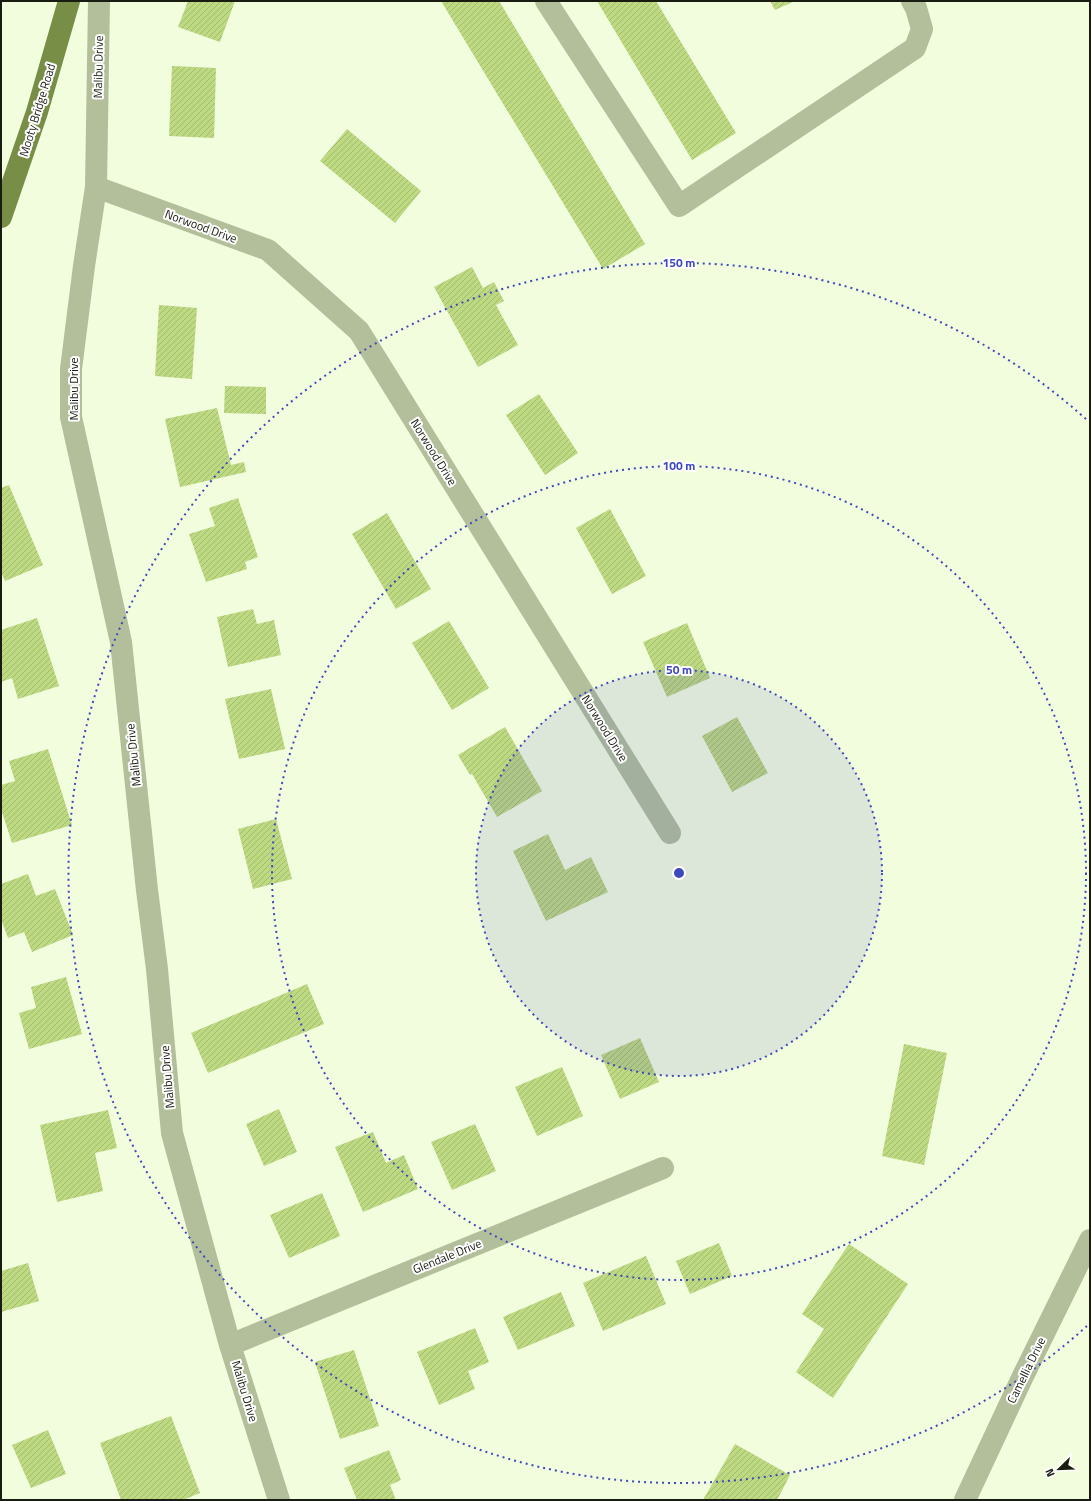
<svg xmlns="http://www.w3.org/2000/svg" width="1091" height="1501" font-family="'Titillium Web',sans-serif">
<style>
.building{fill:url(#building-hatch)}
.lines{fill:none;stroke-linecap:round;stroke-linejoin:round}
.minor{stroke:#b2bf9a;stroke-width:22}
.major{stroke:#788e47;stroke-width:22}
.ring{fill:none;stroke:#3e49bd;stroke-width:2;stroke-dasharray:2 4}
.labels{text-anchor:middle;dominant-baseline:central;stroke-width:4;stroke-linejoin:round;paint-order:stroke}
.street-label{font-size:12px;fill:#191c11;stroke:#fff}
.centre{fill:#3e49bd;stroke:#fff;stroke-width:2}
.ring-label{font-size:12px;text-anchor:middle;font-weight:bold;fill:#3e49bd;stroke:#fff;stroke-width:4;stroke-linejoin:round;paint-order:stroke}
</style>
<defs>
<pattern id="building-hatch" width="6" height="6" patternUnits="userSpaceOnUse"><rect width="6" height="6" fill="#bdd981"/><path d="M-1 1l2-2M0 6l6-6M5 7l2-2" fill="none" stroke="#a2ba6e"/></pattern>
</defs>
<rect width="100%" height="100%" fill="#f2fdde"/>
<path class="building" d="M188,1H235L220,42L178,27Z
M441,1H499L645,244L603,269Z
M597,1H656L736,133L692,160Z
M770,1H795L775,10Z
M172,66L216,68L214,138L169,136Z
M347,129L421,191L395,223L320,161Z
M472,267L483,288L494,282L504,301L496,305L518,345L478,367L434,287Z
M159,305L197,308L192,379L155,376Z
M225,386L266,387V414L224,413Z
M539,394L578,453L545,475L506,415Z
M217,408L231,465L244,462L246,472L180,487L165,419Z
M9,485L43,565L5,581L1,572V488Z
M238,498L258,557L245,562L247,569L206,582L189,534L215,526L209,508Z
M610,509L646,576L612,594L576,528Z
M387,513L431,589L396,609L352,534Z
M253,609L257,624L274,620L281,655L228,667L217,617Z
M37,618L59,686L18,699L12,678L1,682V649H2L1,630Z
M449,621L489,688L452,710L412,643Z
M687,623L710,678L667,697L643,642Z
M271,689L285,749L239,759L225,699Z
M737,717L768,773L732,792L702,736Z
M505,727L542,791L497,817L472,774L470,775L458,755Z
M48,749L72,825L12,843L1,809V785L15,781L9,761Z
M276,819L292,879L253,889L238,829Z
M548,834L565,870L591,857L608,892L546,921L513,851Z
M28,874L36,896L55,889L73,935L32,952L24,932L8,938L1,919V884Z
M66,977L82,1034L29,1049L19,1013L36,1008L31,987Z
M307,984L324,1024L208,1073L191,1033Z
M640,1038L659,1082L620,1099L601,1055Z
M904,1044L947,1053L924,1165L882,1156Z
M562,1067L583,1116L537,1136L515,1087Z
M279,1109L297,1152L264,1166L246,1124Z
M108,1110L117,1148L95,1153L103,1191L57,1202L40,1125Z
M475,1124L496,1171L452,1190L431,1142Z
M373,1132L386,1163L404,1155L418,1189L363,1212L335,1147Z
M322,1193L340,1236L289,1258L270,1215Z
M719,1243L732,1276L690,1294L676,1261Z
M849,1244L908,1284L833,1398L796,1372L824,1329L802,1314Z
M646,1256L666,1304L603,1331L583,1283Z
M28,1263L39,1301L1,1312V1271Z
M561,1292L575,1326L518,1350L503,1317Z
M475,1328L489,1362L468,1371L475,1389L439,1405L417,1352Z
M354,1350L379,1426L340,1439L315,1362Z
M171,1416L200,1493L183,1500H121L100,1443Z
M48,1430L66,1474L31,1488L12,1445Z
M735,1444L790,1475L777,1500H703Z
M389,1450L401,1480L390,1485L396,1500H357L344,1468Z"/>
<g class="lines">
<path class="minor" d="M99,1L96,187L84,266L71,369V417L121,642L147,890L157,969L172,1133L230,1345L279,1500
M546,1L679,206L915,48L922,29L916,8L912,1
M96,187L268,250L359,331L670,833
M230,1345L663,1168
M965,1500L1023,1376L1090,1240"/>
<path class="major" d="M1,217L37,112L69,1"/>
</g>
<circle cx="679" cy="873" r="203" fill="#3e49bd" fill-opacity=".12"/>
<g class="ring">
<circle cx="679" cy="873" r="203"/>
<circle cx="679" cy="873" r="407"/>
<path d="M1087 1326A610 610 0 1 1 1087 420"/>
</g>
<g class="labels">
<g class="street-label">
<text transform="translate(98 67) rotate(-89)">Malibu Drive</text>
<text transform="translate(37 110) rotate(-73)">Mooty Bridge Road</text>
<text transform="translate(201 226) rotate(20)">Norwood Drive</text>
<text transform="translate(73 389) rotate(-90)">Malibu Drive</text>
<text transform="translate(434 452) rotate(58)">Norwood Drive</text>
<text transform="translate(605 728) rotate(58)">Norwood Drive</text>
<text transform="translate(133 755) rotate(-96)">Malibu Drive</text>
<text transform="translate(167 1077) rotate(-95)">Malibu Drive</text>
<text transform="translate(447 1256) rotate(-22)">Glendale Drive</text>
<text transform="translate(1026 1370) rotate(-64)">Camellia Drive</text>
<text transform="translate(245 1391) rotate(73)">Malibu Drive</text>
</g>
</g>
<circle cx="679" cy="873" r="6" class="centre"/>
<g class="ring-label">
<text x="679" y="267">150 m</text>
<text x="679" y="470">100 m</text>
<text x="679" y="674">50 m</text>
</g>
<rect width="1091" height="1501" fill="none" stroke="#191c11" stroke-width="4"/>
<g transform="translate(1059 1469) rotate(247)" stroke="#ffffff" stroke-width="3" paint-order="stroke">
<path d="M0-3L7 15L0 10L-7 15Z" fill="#191c11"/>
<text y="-6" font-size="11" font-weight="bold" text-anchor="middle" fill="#191c11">N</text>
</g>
</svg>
